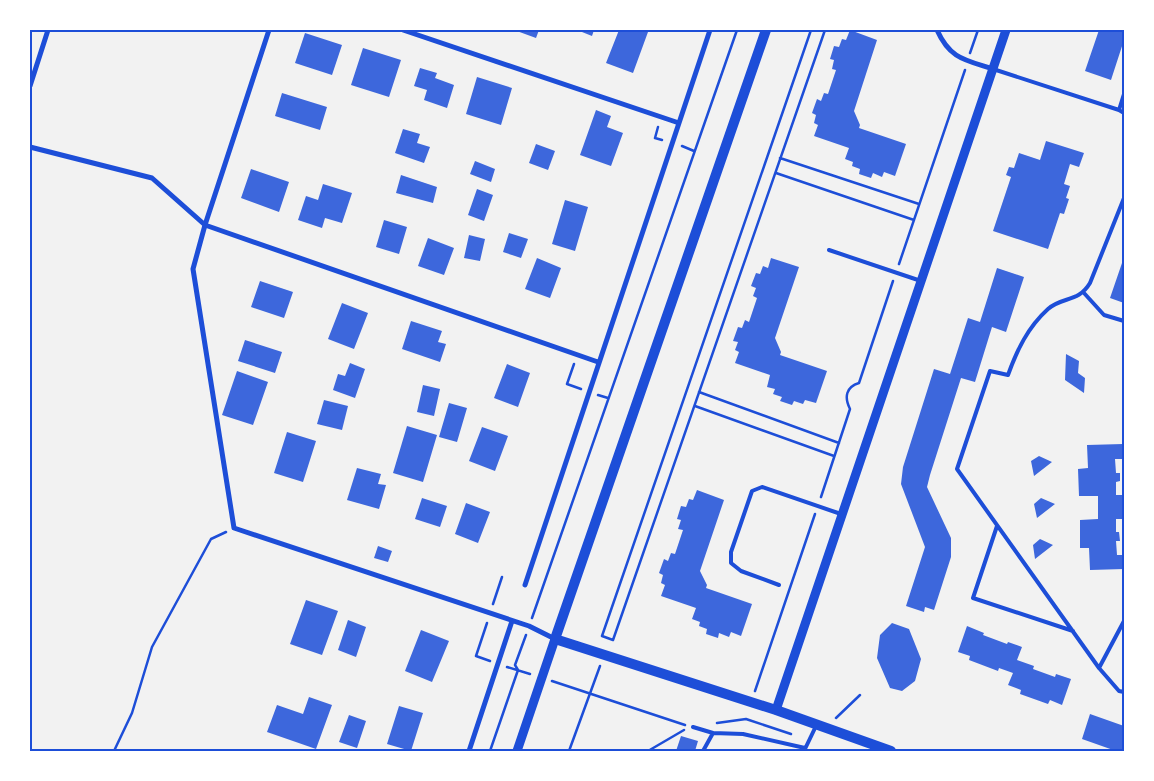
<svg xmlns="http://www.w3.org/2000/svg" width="1154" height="781" font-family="'Noto Sans',sans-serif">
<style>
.building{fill:#3d67dc}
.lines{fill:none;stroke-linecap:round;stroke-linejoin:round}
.path{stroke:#1d4ed8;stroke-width:2.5}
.service{stroke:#1d4ed8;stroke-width:4}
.minor{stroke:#1d4ed8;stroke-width:5}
.tertiary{stroke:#1d4ed8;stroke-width:9}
.secondary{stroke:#1d4ed8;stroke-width:10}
.neatline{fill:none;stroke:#1d4ed8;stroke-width:2}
</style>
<rect width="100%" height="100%" fill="#f2f2f2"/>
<path class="building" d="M514,30H539L536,38Z
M577,30H594L592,36Z
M619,30L648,32L633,73L606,63Z
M850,30L877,40L854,111L860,125L859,128L906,144L895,176L884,172L882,177L873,173L871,178L859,174L860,169L852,166L853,162L845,159L849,148L814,136L818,125L814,123L816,115L812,113L817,99L821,101L824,93L828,94L836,70L832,69L834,60L830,59L834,46L839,47L842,39L846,40Z
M1099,30H1124V40L1111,80L1085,71Z
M305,33L342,45L332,75L295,63Z
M363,48L401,60L389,97L351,85Z
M420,68L437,73L435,78L454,85L447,108L424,100L427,90L414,86Z
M477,77L512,88L501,125L466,114Z
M282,93L327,107L320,130L275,116Z
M596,110L611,116L607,127L623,133L611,166L580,155Z
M403,129L420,134L417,143L430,147L424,163L395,153Z
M1046,141L1084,153L1079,167L1070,164L1064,184L1070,186L1066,198L1069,199L1064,214L1060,213L1048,249L993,231L1011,177L1006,175L1009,167L1014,168L1019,153L1040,160Z
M536,144L555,151L548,170L529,163Z
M475,161L495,169L491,182L470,174Z
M251,169L289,182L279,212L241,198Z
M401,175L437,187L433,203L396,193Z
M323,184L352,193L342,223L325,218L322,228L298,220L306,196L318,200Z
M477,189L493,195L484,221L468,215Z
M565,200L588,207L575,251L552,244Z
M384,220L407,227L399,254L376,247Z
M509,233L528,239L521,258L503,252Z
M469,235L485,239L480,261L464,258Z
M428,238L454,248L444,275L418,266Z
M537,258L561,268L550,298L525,289Z
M771,258L799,267L775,338L781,352L780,355L827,371L816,403L805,400L803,404L794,401L792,405L780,401L782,397L773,394L775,389L767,387L770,375L735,363L739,352L735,350L738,342L733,341L738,327L742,328L745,320L749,322L757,298L753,296L756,288L751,286L756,273L760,274L763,266L768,268Z
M1122,263L1124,264V303L1110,298Z
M997,268L1024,277L1006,332L992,327L975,382L961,378L930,475L927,487L951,538V557L934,610L925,607L924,612L906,606L925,547L901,484L903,467L934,369L950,374L968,318L980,322Z
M260,281L293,292L284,318L251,307Z
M342,303L368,313L354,349L328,339Z
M411,321L442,331L438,342L446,344L440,362L402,349Z
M245,340L282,352L275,373L238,361Z
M1066,354L1079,361L1078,373L1085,378L1084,393L1065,380Z
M350,363L365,369L355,398L333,390L338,374L345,376Z
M507,364L530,373L518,407L494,398Z
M237,371L268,382L253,425L222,415Z
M423,385L440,389L434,416L417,412Z
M324,400L348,406L342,430L317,424Z
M449,403L467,408L457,442L439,437Z
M407,426L437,435L423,482L393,473Z
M482,427L508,436L495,471L469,461Z
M287,432L316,441L303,482L274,473Z
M1123,444V459H1115L1116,473H1120V481L1116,482V495H1124V519H1116V532H1119L1120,541H1116L1117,555H1124V569L1090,570L1089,548H1080V520L1098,519V496H1079L1078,469L1088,468L1087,445Z
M1039,456L1052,462L1034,476L1031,461Z
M357,468L381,474L378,484L386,485L379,509L347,500Z
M697,490L724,500L700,571L707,585L706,588L752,604L741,636L731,632L729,637L719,633L718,638L706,634L707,629L699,626L700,622L692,619L696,608L661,596L665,585L661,583L663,575L659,573L664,559L668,561L671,553L675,554L683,530L678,529L681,520L677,519L681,506L686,507L689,499L693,500Z
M422,498L447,506L440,527L415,519Z
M1041,498L1055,504L1037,518L1034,504Z
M466,503L490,512L478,543L455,534Z
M1040,539L1053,545L1035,559L1033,545Z
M378,546L392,551L388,562L374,558Z
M306,600L338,611L322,655L290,644Z
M348,620L366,627L356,657L338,650Z
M892,623L909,629L921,659L915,681L902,691L890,688L877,658L880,635Z
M967,626L984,633L983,635L1007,644L1008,642L1022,647L1017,660L1034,666L1033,669L1055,677L1056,674L1071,679L1062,705L1050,700L1048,704L1020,694L1021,690L1008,685L1013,673L999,668L998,671L969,660L970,656L958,652Z
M421,630L449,641L432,682L405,671Z
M309,697L332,705L316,749L267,732L277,705L303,714Z
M399,706L423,713L411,751L387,744Z
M1090,714L1124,726V751H1116L1082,739Z
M349,715L366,721L357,748L339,742Z
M681,736L698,741L695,751H676Z"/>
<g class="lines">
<path class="path" d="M811,30L602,636L613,640L825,30
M970,53L978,30
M658,127L655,138L662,140
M682,146L694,151
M780,158L919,204
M776,173L914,220
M899,264L965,70
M574,364L567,384L581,389
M699,392L839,443
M598,395L608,398
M695,406L834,456
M821,497L850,409C844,397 846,387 859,383L893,281
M493,604L502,577
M532,618L737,30
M487,623L476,656L490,661
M507,667L530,674
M552,681L685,725
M755,691L815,514
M836,718L860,695
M717,723L746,719L791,734
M114,751L132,713L152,647L211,539L226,532
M490,751L518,670L515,665L526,635
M569,751L600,666
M648,751L684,730"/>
<path class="service" d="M993,69L1119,110
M1124,94L1119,110L1124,113
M1124,198L1090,283C1078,303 1063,296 1048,309C1028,327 1017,350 1008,375L990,371L957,469L1099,668L1119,691L1124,692
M829,250L921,281
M1084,293L1104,315L1124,321
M997,526L973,598L1073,631
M779,585L741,571L731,563V552L752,491L762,487L841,514
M1099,668L1124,621
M693,727L713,733
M703,751L713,733L743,734L805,748
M804,751L816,726"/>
<path class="minor" d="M269,30L205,225L193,269L234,528L529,626L555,639
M403,30L679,123
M937,30C950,59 965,60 993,69
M30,86L48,30
M30,147L152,178L205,225L598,362
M525,585L710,30
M469,751L512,621"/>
<path class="tertiary" d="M776,710L1006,30
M517,751L555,639"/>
<path class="secondary" d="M766,30L555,639L776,710L891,751"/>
</g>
<rect width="1154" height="781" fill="none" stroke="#ffffff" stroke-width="62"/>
<rect x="31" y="31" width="1092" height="719" class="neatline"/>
</svg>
